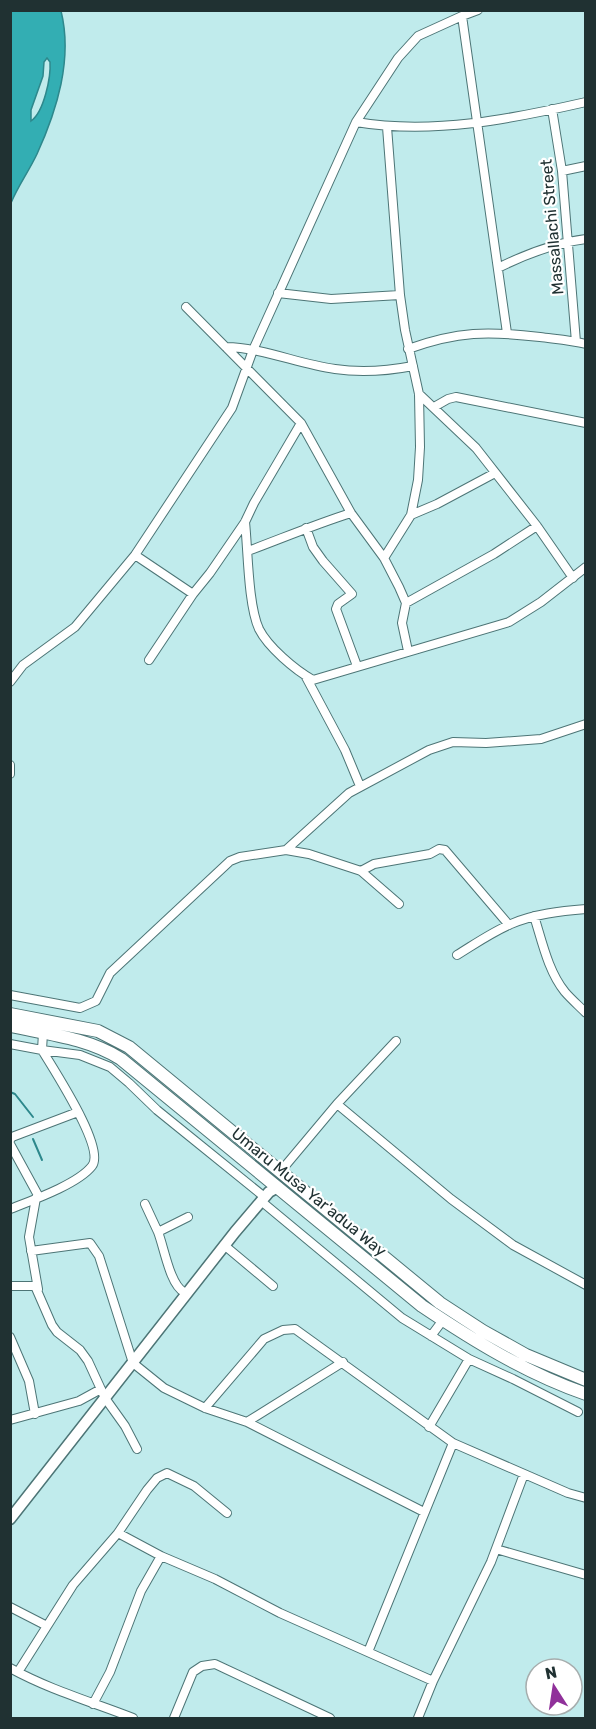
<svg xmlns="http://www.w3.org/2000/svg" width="596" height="1729" font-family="Rubik,sans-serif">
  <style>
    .water { fill: #33aeb3; stroke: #2d888c; stroke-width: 1.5; fill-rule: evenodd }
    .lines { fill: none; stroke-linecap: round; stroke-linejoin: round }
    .stream { stroke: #2d888c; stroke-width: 2 }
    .minor-casing { stroke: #4d7576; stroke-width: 10 }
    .secondary-casing { stroke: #4d7576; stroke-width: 13 }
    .primary-casing { stroke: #4d7576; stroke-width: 14 }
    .minor { stroke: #fff; stroke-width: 8 }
    .secondary { stroke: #fff; stroke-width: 10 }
    .primary { stroke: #fff; stroke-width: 12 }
    .labels { text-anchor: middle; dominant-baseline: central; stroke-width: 4.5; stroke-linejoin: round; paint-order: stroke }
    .street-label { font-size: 16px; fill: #203132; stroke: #fff }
  </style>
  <rect width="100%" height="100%" fill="#c0ebec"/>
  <path class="water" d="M11,10L61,11C73,59 57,110 37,154C29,171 18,186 11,203ZM47,58L50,62C51,77 44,112 31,121V110L43,76L44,62Z"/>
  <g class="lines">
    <path class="stream" d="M10,1092L15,1094L33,1117
      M33,1139L42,1160"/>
    <g class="minor-casing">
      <path id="minor" d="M462,16L507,333
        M552,109L562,171L576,342
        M356,122C432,135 512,119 586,102
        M562,171L586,166
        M498,268C526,254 554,243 586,239
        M278,293L331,299L400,295
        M186,307L301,423L351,513L384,558L399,587L406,603L402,623L408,651
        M226,347C264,348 298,364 335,369C361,373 387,371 413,366
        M408,349C458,331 488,331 540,337C555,339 571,340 586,344
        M419,394L476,448L537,526L573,578
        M434,407L448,399L456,397L586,423
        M411,515L437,504L495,473
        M245,522C248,550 248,605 259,629C268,647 295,670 313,680L509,622L541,602L586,567
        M306,528L313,547L323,561L352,594L338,604L336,609L357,666
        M248,551C283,538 316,524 351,513
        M135,555L193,594
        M384,558L411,515L418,480L420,447L419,394L405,330L400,295L387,127
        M406,603L494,554L537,526
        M149,660L193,594L210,573L245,522L254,503L301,423
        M306,677L345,750L360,786
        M10,682L23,665L75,627L135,555L232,408L253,350L356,122L398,58L418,36L462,16L478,10
        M10,765V774
        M286,850L309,854L361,871L399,904
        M361,871L374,864L430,854L439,849L445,850L509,925
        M534,916C542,941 548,971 565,992C571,999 579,1006 586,1013
        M457,955C475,944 492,932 511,924C534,914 561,911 586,909
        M10,995L80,1008L96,1001L110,973L230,861L240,857L286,850L349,793L429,750L453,742L486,743L541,739L586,724
        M10,1044L42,1050L43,1033
        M337,1104L396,1041
        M10,1140L12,1137L78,1112
        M10,1144L39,1197
        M280,1172L337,1104L451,1199L513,1245L586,1285
        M36,1198L29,1237L38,1289
        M261,1201L402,1318L469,1359L513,1379L578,1412
        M145,1204L158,1232
        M10,1209C33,1200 78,1184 92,1166C106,1148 53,1069 42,1050L80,1055L110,1067L129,1083L157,1110L262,1195
        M224,1245L273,1286
        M31,1251L90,1243L99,1256L133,1363L164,1388L205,1408L247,1422
        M10,1286H35L52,1325L57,1332L80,1350L88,1361L105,1398L125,1426L137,1449
        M184,1292C170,1285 164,1247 158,1232L188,1217
        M431,1336L443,1320
        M10,1337L29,1381L35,1414
        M343,1362L247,1422L424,1512
        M205,1408L264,1339L283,1330L295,1329L453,1443L568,1493L586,1498
        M10,1420L79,1401L101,1389
        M429,1427L469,1359
        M118,1533L161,1556
        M496,1549L586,1575
        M10,1607L47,1626
        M368,1652L453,1443
        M10,1668C50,1690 92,1702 133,1718
        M18,1672L73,1585L118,1533L147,1490L157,1478L167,1473L194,1486L227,1513
        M93,1704L110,1672L141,1591L161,1556L215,1579L280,1613L433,1681
        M174,1718L193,1672L202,1666L215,1664L330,1718
        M418,1718L433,1681L491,1562L524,1474"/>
    </g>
    <g class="secondary-casing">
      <path id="secondary" d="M10,1519L235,1232L269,1192L278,1187"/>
    </g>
    <g class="primary-casing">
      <path id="primary" d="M10,1014L98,1031L129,1047L440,1303L483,1331L526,1355L586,1380
        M10,1026C48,1034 88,1038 121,1059L422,1306C474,1341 526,1373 586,1394"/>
    </g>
    <use href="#minor" class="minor"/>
    <use href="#secondary" class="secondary"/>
    <use href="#primary" class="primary"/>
  </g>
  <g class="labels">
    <g class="street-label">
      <text transform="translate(552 227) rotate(-95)">Massallachi Street</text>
      <text transform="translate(309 1192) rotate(39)">Umaru Musa Yar'adua Way</text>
    </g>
  </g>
  <rect width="596" height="1729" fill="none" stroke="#203132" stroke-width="24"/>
  <g transform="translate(554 1687) rotate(348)"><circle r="28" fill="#ffffff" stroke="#a6adad" stroke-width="1.5"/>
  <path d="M0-4.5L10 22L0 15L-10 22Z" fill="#90319a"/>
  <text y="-9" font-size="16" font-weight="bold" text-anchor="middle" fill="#203132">N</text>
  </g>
</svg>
